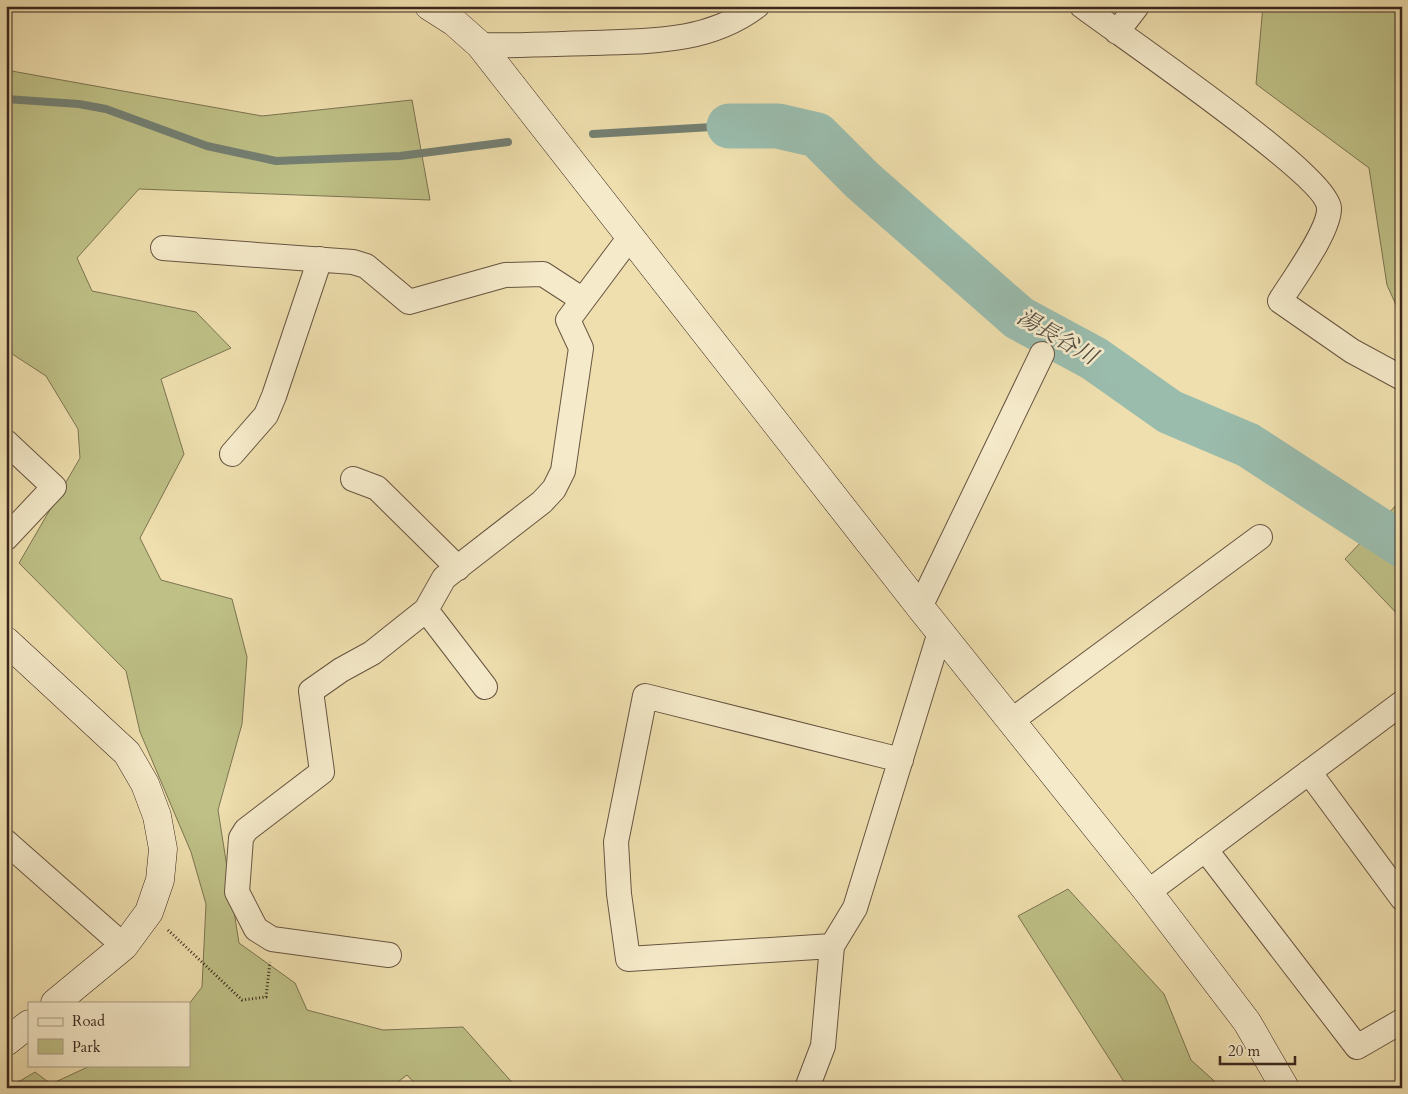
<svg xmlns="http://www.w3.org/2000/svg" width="1408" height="1094" font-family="Cardo,'Noto Serif JP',serif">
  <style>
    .green { fill: #bec086; stroke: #7c7452 }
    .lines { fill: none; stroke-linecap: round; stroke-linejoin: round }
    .stream { stroke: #748073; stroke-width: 8 }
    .river { stroke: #9abcad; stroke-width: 45 }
    .street-casing { stroke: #675541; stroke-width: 26 }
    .secondary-casing { stroke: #3a271d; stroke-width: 29 }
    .path { stroke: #3a271d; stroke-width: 3; stroke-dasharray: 1 2.5; stroke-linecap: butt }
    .street { stroke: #f5eaca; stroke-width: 24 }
    .secondary { stroke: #f5eaca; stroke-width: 28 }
    .labels { text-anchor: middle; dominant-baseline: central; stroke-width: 5; stroke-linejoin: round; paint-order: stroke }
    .water-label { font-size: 22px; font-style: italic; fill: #524c41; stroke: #f5eaca }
  </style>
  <rect width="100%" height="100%" fill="#efdfae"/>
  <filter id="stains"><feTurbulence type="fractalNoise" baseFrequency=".004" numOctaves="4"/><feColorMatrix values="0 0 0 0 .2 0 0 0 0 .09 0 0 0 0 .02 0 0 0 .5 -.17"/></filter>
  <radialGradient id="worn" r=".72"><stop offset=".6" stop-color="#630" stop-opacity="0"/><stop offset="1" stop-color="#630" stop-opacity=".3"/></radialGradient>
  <path class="green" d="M1263,6H1402V318L1387,285L1369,168L1256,84Z
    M6,70L262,116L412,100L430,200L139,189L77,258L92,291L196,312L231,348L161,379L184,454L140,538L161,580L232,599L247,657L242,724L218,810L239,943L295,983L307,1010L383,1030L463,1027L517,1088H419L407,1075L390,1088H8L35,1072L51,1084L92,1065H189V1004L202,987L206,904L191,852L140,732L126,671L19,563L80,458L78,429L46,376L6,350Z
    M1402,499V619L1345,559Z
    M1068,889L1164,994L1191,1060L1222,1088H1128L1018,916Z"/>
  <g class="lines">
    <path class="stream" d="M6,99L79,104L106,109L207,146L276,161L400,156L508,142
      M593,134L729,126"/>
    <path class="river" d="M729,126H778L817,135L862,180L1019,318L1095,359L1170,412L1248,445L1402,545"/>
    <g class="street-casing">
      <path id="street" d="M1082,6C1119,34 1327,175 1329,208C1330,230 1293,280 1280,301L1352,351L1402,378
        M1117,32L1137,6
        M480,45C517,46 554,44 591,43C650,41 708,43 757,6
        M163,248L353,262L366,266L409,302L505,275L543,274L583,300
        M6,442L54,487L6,538
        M232,454L266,415L274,396L320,259
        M353,479L377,488L458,568
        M920,607L1042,354
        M426,610L485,687
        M1011,721L1260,537
        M901,760L645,696L616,842L619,894L628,959L832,946L855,908L940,632
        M1309,772L1402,898
        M6,842L124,946
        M1205,849L1357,1047L1402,1021
        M1148,892L1402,703
        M389,955L272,939L256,929L237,892L241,838L246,830L322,772L311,691L341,670L372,653L426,610L444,578L542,502L554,489L563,471L581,348L568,320L630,237
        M807,1088L823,1046L832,946"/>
    </g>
    <g class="secondary-casing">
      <path id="secondary" d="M429,6L454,22L480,45L920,607L1148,892L1247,1022L1285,1088
        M6,641L127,753L145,784L157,816L163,849L160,880L149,912L124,946L55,1003
        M6,1042L29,1024"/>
    </g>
    <path class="path" d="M168,930L242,1000L266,997L270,962"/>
    <use href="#street" class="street"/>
    <use href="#secondary" class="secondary"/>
  </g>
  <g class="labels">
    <g class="water-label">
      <text transform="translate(1057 337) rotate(30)">湯長谷川</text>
    </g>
  </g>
  <rect width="1408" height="1094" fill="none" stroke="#efdfae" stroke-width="25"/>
  <rect x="8" y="8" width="1393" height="1079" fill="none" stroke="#3a271d" stroke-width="2.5"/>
  <rect x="12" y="12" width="1383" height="1069" fill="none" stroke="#3a271d"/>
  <rect x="28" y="1002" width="162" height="65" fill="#f5eaca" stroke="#aa9c85"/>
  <rect x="38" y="1018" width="25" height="8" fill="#f5eaca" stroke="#aa9c85"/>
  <text x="72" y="1026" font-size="15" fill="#3a271d">Road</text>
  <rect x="38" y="1039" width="25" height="15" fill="#bec086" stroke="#aa9c85"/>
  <text x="72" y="1052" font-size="15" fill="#3a271d">Park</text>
  <path d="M1220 1056v8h75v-8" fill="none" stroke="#3a271d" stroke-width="2.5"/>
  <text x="1228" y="1056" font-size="15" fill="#3a271d" stroke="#f5eaca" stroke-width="4" paint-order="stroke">20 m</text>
  <rect width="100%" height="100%" filter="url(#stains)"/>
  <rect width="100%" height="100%" fill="url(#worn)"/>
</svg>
